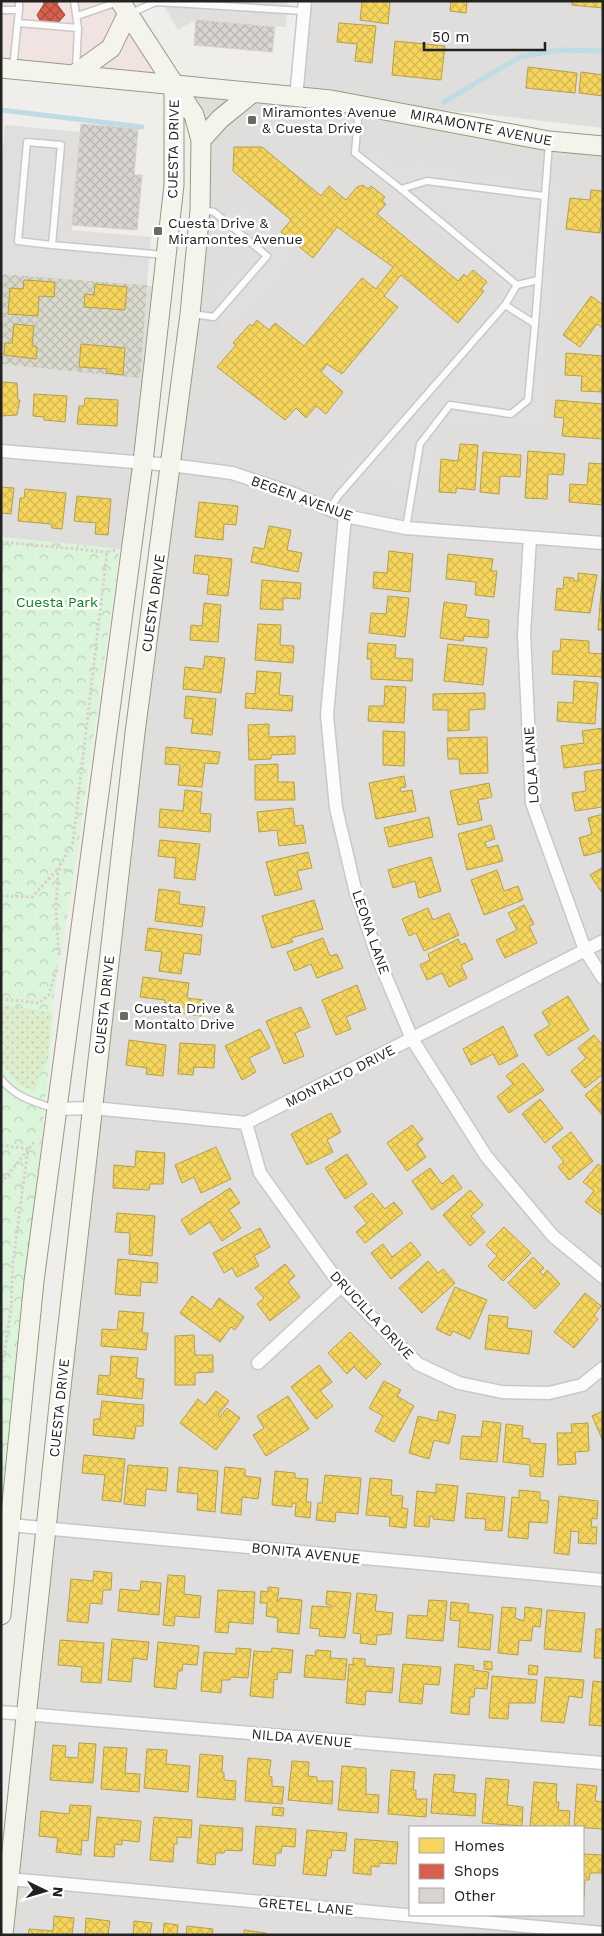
<svg xmlns="http://www.w3.org/2000/svg" width="604" height="1936" font-family="'Work Sans',sans-serif">
  <style>
    .residential { fill: #dfdedc; fill-rule: evenodd }
    .commercial { fill: #f1e3e1 }
    .construction { fill: url(#construction-cross-hatch) }
    .park { fill: url(#park-crowns) }
    .garden { fill: url(#garden-dots) }
    .parking { fill: #e0dfde }
    .homes { fill: url(#homes-cross-hatch); stroke: #b69f4b }
    .shops { fill: url(#shops-cross-hatch); stroke: #a04d40 }
    .lines { fill: none; stroke-linecap: round; stroke-linejoin: round }
    .stream { stroke: #bfdbe3; stroke-width: 5 }
    .building { fill: url(#building-cross-hatch); stroke: #d3d0cc }
    .lane-casing { stroke: #c9c8c7; stroke-width: 9 }
    .street-casing { stroke: #c9c8c7; stroke-width: 15 }
    .secondary-casing { stroke: #999a82; stroke-width: 21 }
    .path { stroke: #dccecd; stroke-width: 3; stroke-dasharray: 2.5 2.5; stroke-linecap: butt }
    .lane { stroke: #fdfcfc; stroke-width: 6 }
    .street { stroke: #fdfcfc; stroke-width: 12 }
    .secondary { stroke: #f4f4ed; stroke-width: 19 }
    .poi-dot { fill: #6a6968; stroke: #fff; stroke-width: 2 }
    .labels { text-anchor: middle; dominant-baseline: central; stroke-width: 5; stroke-linejoin: round; paint-order: stroke }
    .poi-label { font-size: 14px; fill: #222; stroke: #fff; text-anchor: start }
    .street-label { font-size: 14px; fill: #222; stroke: #fff }
    .park-label { font-size: 14px; fill: #0c8416; stroke: #fff }
  </style>
  <defs>
    <pattern id="construction-cross-hatch" width="8" height="8" patternUnits="userSpaceOnUse" patternTransform="scale(1.25)"><rect width="8" height="8" fill="#d9d9cd"/><path d="M0 0l8 8M0 8l8-8" fill="none" stroke="#babab0"/></pattern>
    <pattern id="park-crowns" width="20" height="18" patternUnits="userSpaceOnUse" patternTransform="scale(1.25)"><rect width="20" height="18" fill="#daf5da"/><path d="M2 6a3 3 0 1 1 6 0M12 15a3 3 0 1 1 6 0" fill="none" stroke="#bbd2bb"/></pattern>
    <pattern id="garden-dots" width="8" height="8" patternUnits="userSpaceOnUse" patternTransform="scale(1.25)"><rect width="8" height="8" fill="#ddeccb"/><path d="M2 2h.1M6 6h.1" fill="none" stroke="#bdcaae" stroke-width="1.8" stroke-linecap="round"/></pattern>
    <pattern id="homes-cross-hatch" width="8" height="8" patternUnits="userSpaceOnUse" patternTransform="scale(1.25)"><rect width="8" height="8" fill="#f6d55c"/><path d="M0 0l8 8M0 8l8-8" fill="none" stroke="#d3b750"/></pattern>
    <pattern id="shops-cross-hatch" width="8" height="8" patternUnits="userSpaceOnUse" patternTransform="scale(1.25)"><rect width="8" height="8" fill="#d6604d"/><path d="M0 0l8 8M0 8l8-8" fill="none" stroke="#ad4f40"/></pattern>
    <pattern id="building-cross-hatch" width="8" height="8" patternUnits="userSpaceOnUse" patternTransform="scale(1.25)"><rect width="8" height="8" fill="#d7d4d2"/><path d="M0 0l8 8M0 8l8-8" fill="none" stroke="#b8b6b4"/></pattern>
  </defs>
  <rect width="100%" height="100%" fill="#f0eeeb"/>
  <path class="residential" d="M305,1H603V128L475,113L355,103L603,146V1935H5L143,748L201,140L174,83L296,98ZM410,1827H583V1915H410Z
    M1,274L163,287L132,547L120,549L1,537Z"/>
  <path class="commercial" d="M1,1H120L174,83L1,68Z"/>
  <path class="construction" d="M1,274L147,285L140,378L1,364Z"/>
  <path class="park" d="M1,537L120,549L76,861L52,1010L53,1027L1,1526Z"/>
  <path class="garden" d="M1,1004L52,1013L48,1059L39,1075L35,1091L20,1085L1,1065Z"/>
  <path class="parking" d="M161,1H288L286,27L196,20L178,30Z
    M5,125L80,132L72,230L151,237L147,285L1,274V169Z
    M379,149L402,167L416,159L476,172L563,183L543,432L440,426L428,498L337,473L358,446L382,444L505,287L363,167Z
    M239,200L291,247L292,264L254,311L224,329L207,300L245,256L221,239L218,223Z"/>
  <path class="homes" d="M354,1H390L388,24L360,20L362,2Z
    M444,1H467L466,13L450,11L451,2Z
    M572,1H603V8L572,5Z
    M339,23L376,26L372,63L355,61L357,44L337,42Z
    M395,41L445,46L441,80L392,75Z
    M528,67L577,73L575,93L526,88Z
    M581,72L603,75V96L579,93Z
    M234,147H262L321,196L329,186L346,200L357,187L363,185L368,189L371,186L385,197L382,201L386,204L377,214L458,281L464,274L467,277L473,270L487,282L481,289L484,291L458,323L401,275L384,296L398,307L342,374L327,364L321,372L343,392L326,414L316,406L306,418L296,408L285,420L217,367L236,345L233,343L250,324L252,326L257,320L269,330L275,323L304,346L362,278L376,289L393,267L337,227L313,258L281,232L291,220L233,171Z
    M591,190L603,191L600,233L566,229L570,198L590,200Z
    M24,280L55,282L54,297L39,296L38,316L8,314L10,288L23,289Z
    M95,284L127,287L125,310L84,307L85,294L94,295Z
    M591,296L603,305V328L597,324L580,347L563,335Z
    M14,324L34,326L32,346L37,347L36,359L4,355L5,343H12Z
    M81,344L125,348L123,375L106,373L107,369L79,367Z
    M566,353L603,356V392L581,391L582,376L565,375Z
    M1,382L17,383L18,400H20L17,415L1,416Z
    M34,394L67,396L65,422L44,420V417L33,416Z
    M85,398L118,400L117,426L77,424L79,406H84Z
    M556,400L603,404V439L562,436L564,418L554,417Z
    M460,444L478,445L475,490L456,488V493L439,492L441,459L458,461Z
    M528,451L565,454L563,475L548,474L547,499L525,498Z
    M483,452L521,455L520,477L500,476L499,494L480,492Z
    M589,463L603,464V505L569,502L570,484L587,485Z
    M1,487L14,488L11,514L1,513Z
    M25,489L66,493L62,529L52,528L51,524L18,521L20,498H24Z
    M77,496L111,499L108,535L95,534L96,523L74,521Z
    M199,502L238,506L236,525L224,524L223,540L195,537Z
    M269,526L291,530L287,550L302,553L298,572L251,562L254,547L264,549Z
    M389,551L413,554L410,592L373,588L374,572L387,573Z
    M448,554L493,559L491,571H497L494,597L475,595L476,582L446,579Z
    M195,555L232,559L228,596L207,594L209,575L193,573Z
    M578,573L597,575L590,613L555,610L557,588L563,589L564,577L574,578V581H578Z
    M262,580L301,583L300,599L283,598V610L260,609Z
    M602,580H603V630H598Z
    M388,596L409,598L405,637L369,633L371,613L386,614Z
    M444,602L467,605L465,617L489,620L488,638L464,636L463,641L440,638Z
    M204,603L221,605L218,642L190,640L191,625L202,626Z
    M258,624L281,625L280,645L294,646L293,663L255,660Z
    M561,639L589,641V653L603,654V677L552,674L553,651H560Z
    M368,643L396,645L395,658L413,659L412,681L371,679V659H367Z
    M448,644L487,648L483,685L444,681Z
    M205,656L225,658L221,693L183,689L185,667L203,669Z
    M257,671L281,673L279,695L293,696L292,711L245,708L246,693L255,694Z
    M574,681L598,683L595,724L557,721L558,702L573,703Z
    M385,686L406,687L404,723L368,721L369,706H384Z
    M485,693V709L469,710V730L448,731V710H433V694Z
    M186,696L216,699L212,735L191,733L193,719L184,718Z
    M269,724V737L295,736V754L271,755V759L249,760L248,725Z
    M603,728V763L564,768L561,746L584,743L582,731Z
    M383,731L405,732L404,766L383,765Z
    M487,737L488,773L460,774L459,759H448L447,738Z
    M166,747L220,752L218,764L205,763L202,787L178,785L180,765L165,764Z
    M278,764V782H294L295,800H255V765Z
    M603,769V807L575,811L572,793L586,791L584,772Z
    M404,776L406,787L400,788L401,792L412,790L416,811L376,819L369,783Z
    M489,783L492,797L478,800L482,820L458,825L450,791Z
    M185,790L202,792L200,813L211,814L210,832L159,827L160,809L183,811Z
    M293,808L295,826L303,825L306,843L279,846L277,830L259,832L257,812Z
    M603,814V851L584,856L579,838L592,834L588,818Z
    M429,817L433,837L389,847L384,828Z
    M491,825L495,839L485,842L487,848L498,845L503,861L467,870L458,834Z
    M160,840L200,844L195,880L174,878L176,858L158,856Z
    M308,852L312,868L297,871L302,889L275,896L266,862Z
    M431,857L441,891L419,898L415,881L393,888L388,870Z
    M603,867V894L590,875Z
    M497,870L504,891L518,886L523,900L484,915L471,880Z
    M159,889L180,892L179,904L205,907L202,927L155,921Z
    M314,900L323,929L291,938L293,942L272,948L262,916Z
    M524,905L534,924L529,926L537,943L505,958L496,940L517,930L508,913Z
    M428,908L433,920L449,913L459,935L424,951L416,933L409,936L402,919Z
    M148,928L202,935L200,955L184,953L181,974L159,971L162,952L145,950Z
    M323,938L330,956L337,954L343,968L317,978L311,964L295,971L287,952Z
    M458,939L461,945L465,943L473,959L461,965L467,978L449,987L442,973L427,980L420,965L430,960L428,954Z
    M143,977L189,983L187,998L203,1000L201,1016L164,1011L165,1000L140,997Z
    M357,985L366,1009L346,1017L351,1029L336,1035L322,1000Z
    M568,996L589,1030L548,1056L534,1035L550,1025L542,1012Z
    M301,1007L310,1027L295,1033L304,1056L284,1064L266,1021Z
    M503,1026L518,1056L499,1065L493,1054L471,1065L463,1049Z
    M260,1029L270,1048L249,1058L256,1072L242,1080L225,1046Z
    M594,1035L603,1046V1074L585,1088L571,1071L586,1058L578,1048Z
    M129,1040L166,1045L163,1076L146,1074L147,1068L126,1065Z
    M180,1043L215,1045L214,1068L194,1067L193,1075L178,1074Z
    M523,1063L544,1090L509,1113L497,1097L513,1084L506,1076Z
    M603,1080V1116L585,1095Z
    M540,1099L563,1128L545,1143L522,1114Z
    M331,1113L341,1132L327,1140L333,1152L307,1165L291,1134Z
    M412,1125L423,1139L417,1144L426,1157L407,1171L387,1143Z
    M571,1132L593,1161L569,1180L558,1167L564,1162L552,1147Z
    M216,1147L231,1179L201,1193L194,1177L182,1183L175,1165Z
    M136,1151L165,1153L163,1184H150L149,1190L113,1188L114,1165L135,1167Z
    M347,1154L367,1184L345,1199L325,1168Z
    M598,1164L603,1168L602,1215L585,1202L594,1191L583,1182Z
    M430,1168L442,1184L453,1175L462,1188L432,1210L412,1181Z
    M230,1188L240,1203L229,1210L241,1228L222,1241L210,1222L190,1235L181,1220Z
    M470,1190L483,1205L471,1216L485,1232L470,1246L443,1215Z
    M372,1193L385,1209L394,1202L403,1213L365,1243L356,1232L367,1223L354,1207Z
    M117,1213L155,1216L152,1256L129,1254L130,1233L115,1232Z
    M504,1227L531,1253L503,1281L488,1266L497,1256L486,1245Z
    M260,1228L270,1247L254,1256L259,1266L237,1277L232,1268L224,1273L213,1253Z
    M411,1242L421,1255L391,1279L371,1253L383,1244L392,1257Z
    M533,1257L544,1268L540,1272L543,1275L547,1270L560,1284L535,1309L508,1283Z
    M118,1259L158,1263L157,1283L141,1282L140,1296L115,1294Z
    M428,1261L438,1273L443,1269L455,1283L422,1313L399,1288Z
    M285,1264L295,1276L288,1282L300,1297L270,1321L257,1304L264,1298L255,1288Z
    M455,1287L487,1300L470,1339L453,1331L450,1336L436,1329Z
    M585,1293L601,1306L594,1316L598,1319L574,1348L554,1332Z
    M192,1296L211,1310L219,1298L244,1317L235,1330L231,1327L220,1342L180,1313Z
    M119,1311L144,1313L142,1333H148L146,1350L101,1346L102,1329L117,1330Z
    M489,1315L508,1317L507,1328L532,1331L529,1354L485,1349Z
    M350,1332L381,1364L366,1379L354,1367L347,1374L328,1353Z
    M194,1335L195,1355H213V1372L195,1373V1385H175V1336Z
    M111,1356L138,1358L136,1378L144,1379L142,1399L97,1394L99,1375L110,1376Z
    M319,1365L332,1382L320,1391L333,1406L316,1419L291,1387Z
    M384,1381L401,1390L397,1396L414,1406L394,1442L375,1431L383,1416L369,1408Z
    M216,1391L229,1401L218,1415L220,1417L227,1408L240,1418L216,1450L180,1423L198,1399L205,1405Z
    M288,1396L309,1429L266,1456L253,1435L264,1428L257,1416Z
    M102,1401L144,1405L143,1426H136L134,1439L93,1435L94,1419H100Z
    M439,1411L456,1415L449,1444L434,1440L429,1459L409,1453L418,1416L437,1421Z
    M603,1411V1441L592,1416Z
    M483,1421L501,1423L497,1462L460,1459L462,1436L481,1437Z
    M588,1423L589,1451L575,1452L576,1464L558,1465L557,1433H572L571,1424Z
    M506,1424L523,1426L522,1438L530,1439V1443L546,1444L543,1477L530,1476V1465L503,1462Z
    M84,1455L125,1459L121,1502L102,1500L105,1475L82,1473Z
    M128,1465L168,1468L166,1491L146,1489L145,1506L124,1504Z
    M179,1467L218,1471L215,1512L197,1510L198,1494L177,1492Z
    M225,1467L245,1469V1476L261,1478L258,1499L242,1497L241,1515L221,1513Z
    M275,1471L295,1473V1478L308,1479L306,1502H311L310,1518L295,1516L296,1503H292V1507L272,1505Z
    M325,1475L361,1478L358,1514L336,1512L335,1522L316,1520L318,1503H322Z
    M370,1478L392,1480L391,1495L403,1496L402,1508L408,1509L406,1528L389,1526L390,1517L366,1515Z
    M436,1484L458,1486L454,1521L433,1519V1516H430L429,1527L414,1526L417,1491L436,1493Z
    M519,1490L540,1492V1500L549,1501L547,1523L529,1522L528,1539L508,1537L512,1497L519,1498Z
    M467,1493L505,1497L502,1531L485,1530L486,1519L465,1518Z
    M559,1496L598,1501L597,1519L592,1518L591,1527H597L596,1544L578,1543L579,1532L571,1531L569,1555L554,1553Z
    M94,1571L112,1573L111,1590H103L102,1604L90,1603L88,1623L67,1621L71,1579L93,1581Z
    M168,1575L185,1576L184,1594L201,1596L199,1618L175,1616L174,1626L163,1625Z
    M141,1581L161,1583L159,1615L118,1611L120,1589L140,1591Z
    M268,1587L279,1588L277,1602L280,1598L302,1600L299,1634L277,1632L278,1618L266,1616L267,1603H260L261,1591L268,1592Z
    M218,1590L255,1592L253,1624L229,1622L228,1633L215,1632Z
    M327,1591L351,1593L345,1638L319,1636L320,1629L310,1628L312,1606L331,1607V1605L326,1604Z
    M357,1593L377,1595L375,1611L393,1613L391,1634L377,1635L376,1645L360,1643L361,1634L353,1633Z
    M429,1600L447,1601L443,1641L406,1638L408,1615L427,1616Z
    M451,1602L469,1604L468,1612L493,1615L490,1650L458,1647L460,1621L450,1620Z
    M502,1607L516,1608L515,1618L524,1621L525,1607L542,1609L540,1627L533,1626L531,1641L519,1640L518,1655L498,1653Z
    M547,1610L585,1613L581,1652L544,1649Z
    M596,1629H603V1658H594Z
    M112,1639L149,1642L147,1660L133,1658L131,1682L108,1680Z
    M60,1640L104,1643L101,1683L81,1682L82,1667L58,1665Z
    M158,1642L199,1646L197,1665L183,1664L182,1671H178L176,1689L154,1687Z
    M236,1648L251,1649L248,1678L231,1677L230,1680H222L221,1693L201,1691L204,1652L236,1654Z
    M272,1648L293,1650L291,1673L278,1672L277,1680L274,1679L273,1698L250,1696L254,1651L271,1652Z
    M316,1650L331,1651L330,1658L347,1659L345,1680L304,1677L306,1655L315,1656Z
    M353,1658L365,1659V1666L394,1668L392,1693L366,1691L365,1705L346,1703L349,1664L353,1665Z
    M484,1661L492,1662V1670L484,1669Z
    M403,1664L441,1667L439,1685L424,1684L422,1704L399,1702Z
    M455,1664L474,1666L473,1670L489,1672L487,1689L475,1688L474,1697H470L469,1715L451,1713Z
    M529,1665L538,1666L537,1675L528,1674Z
    M492,1676L537,1680L535,1703H509L508,1719L489,1718Z
    M545,1677L584,1680L582,1698L569,1696L564,1723L541,1721Z
    M593,1681L603,1682V1726L589,1725Z
    M79,1743L96,1744L93,1783L50,1780L53,1745L66,1746L65,1757L78,1758Z
    M104,1747L127,1748L125,1773L140,1774L139,1792L101,1789Z
    M147,1749L167,1750L166,1764L190,1766L188,1792L144,1788Z
    M200,1754L223,1756L222,1772L224,1773V1780L236,1781L235,1800L197,1797Z
    M248,1758L271,1760L269,1776L272,1777V1786L284,1787L282,1804L245,1801Z
    M292,1761L309,1762L308,1776L317,1777V1781H333L332,1804L288,1800Z
    M342,1766L366,1768V1794L379,1795L378,1813L338,1810Z
    M391,1770L415,1772L413,1790H416V1799H427L426,1817L388,1814Z
    M434,1774L455,1775L453,1792L476,1794L475,1816L431,1813Z
    M486,1778L509,1780L507,1805L523,1807L522,1826L482,1823Z
    M534,1782L557,1784L556,1802H559L558,1810L570,1811L569,1827L530,1826Z
    M577,1784L597,1786L595,1801L603,1802V1829L574,1827Z
    M70,1805L91,1806L88,1841L82,1840L81,1855L56,1852L58,1838L39,1836L41,1811L69,1814Z
    M273,1807L284,1808L283,1816L272,1815Z
    M97,1817L141,1821L139,1842L122,1840V1845L115,1844L114,1857L94,1856Z
    M154,1817L192,1820L191,1838L177,1837V1844H174L173,1862L150,1860Z
    M200,1825L243,1828L242,1851L225,1850L224,1853H216L215,1865L197,1863Z
    M256,1826L296,1829L295,1847L282,1846L281,1853H276L275,1866L253,1864Z
    M307,1830L347,1833L345,1851L332,1850L331,1858H328L326,1876L303,1874Z
    M355,1839L398,1842L396,1864L379,1863V1867L371,1866V1875L353,1873Z
    M583,1854L603,1855L602,1873H590L589,1880H585L584,1897Z
    M54,1916L74,1918L72,1935H28L29,1929L53,1931Z
    M86,1918L110,1921L108,1935H85Z
    M134,1921L152,1923L150,1935H133Z
    M164,1923L178,1925L177,1935H163Z
    M187,1926L213,1929L212,1935H186Z
    M244,1930L266,1933V1935H244Z"/>
  <path class="shops" d="M43,1H59L57,4L65,15L55,26H43L37,15L44,4Z"/>
  <g class="lines">
    <path class="stream" d="M444,102L520,57L560,50L603,51
      M1,110L142,127"/>
  </g>
  <path class="building" d="M196,20L275,27L272,52L194,45Z
    M81,124L138,129L134,175H142L137,230L72,225Z"/>
  <g class="lines">
    <g class="lane-casing">
      <path id="lane" d="M74,1L78,28L76,69
        M1,10H19L13,68
        M19,10V1
        M131,13L156,2L304,11
        M77,16L118,2
        M18,23L78,28
        M359,107L355,153L401,189L517,285L505,305
        M401,189L427,181L544,196
        M52,245L18,241L27,142L61,145L52,245L165,255
        M517,285L538,280
        M192,314L214,317L267,256L214,212L203,210
        M535,324L549,143
        M329,510L338,496L505,305L535,324L528,400L511,414L450,405L420,444L406,528
        M1,1079C15,1097 34,1102 56,1109"/>
    </g>
    <g class="street-casing">
      <path id="street" d="M296,98L305,1
        M1,451L171,465L232,473L289,492L345,516L406,528L603,543
        M345,516L327,715L336,808L355,889L378,958L412,1039L486,1156L553,1236L603,1277
        M530,538L524,634L532,803L585,950L603,978
        M56,1109L93,1108L246,1123L603,941
        M246,1123L260,1173L341,1286L418,1364L459,1383L502,1392L549,1393L582,1385L603,1368
        M258,1363L341,1286
        M10,1525L603,1580
        M1,1712L603,1763
        M9,1879L603,1933"/>
    </g>
    <g class="secondary-casing">
      <path id="secondary" d="M1,68L331,100L549,141L603,146
        M75,74L111,48L127,15
        M201,140L220,119L252,93
        M1,1615L34,1281L143,462L174,185V83
        M3,1935L60,1396L135,733L190,314L200,210L201,140L194,115L120,1"/>
    </g>
    <path class="path" d="M1,542L107,552
      M1,896L32,897L58,869L71,871
      M59,955L56,912L58,869L73,842L107,552L115,550
      M1,999L39,1003L49,995L57,966
      M1,1145L28,1149L13,1261L11,1310L1,1375
      M1,1183L35,1141"/>
    <use href="#lane" class="lane"/>
    <use href="#street" class="street"/>
    <use href="#secondary" class="secondary"/>
  </g>
  <g class="poi-dot">
    <rect x="247" y="115" width="10" height="10" rx="2.5"/>
    <rect x="153" y="226" width="10" height="10" rx="2.5"/>
    <rect x="119" y="1011" width="10" height="10" rx="2.5"/>
  </g>
  <g class="labels">
    <g class="poi-label">
      <text x="262" y="112">Miramontes Avenue<tspan x="262" dy="16">&amp; Cuesta Drive</tspan></text>
      <text x="168" y="223">Cuesta Drive &amp;<tspan x="168" dy="16">Miramontes Avenue</tspan></text>
      <text x="134" y="1008">Cuesta Drive &amp;<tspan x="134" dy="16">Montalto Drive</tspan></text>
    </g>
    <g class="street-label">
      <text transform="translate(481 127) rotate(11)">MIRAMONTE AVENUE</text>
      <text transform="translate(173 149) rotate(-89)">CUESTA DRIVE</text>
      <text transform="translate(302 498) rotate(20)">BEGEN AVENUE</text>
      <text transform="translate(153 603) rotate(-82)">CUESTA DRIVE</text>
      <text transform="translate(531 765) rotate(-94)">LOLA LANE</text>
      <text transform="translate(371 932) rotate(71)">LEONA LANE</text>
      <text transform="translate(104 1005) rotate(-84)">CUESTA DRIVE</text>
      <text transform="translate(340 1076) rotate(-27)">MONTALTO DRIVE</text>
      <text transform="translate(372 1315) rotate(47)">DRUCILLA DRIVE</text>
      <text transform="translate(59 1408) rotate(-84)">CUESTA DRIVE</text>
      <text transform="translate(306 1553) rotate(6)">BONITA AVENUE</text>
      <text transform="translate(302 1738) rotate(5)">NILDA AVENUE</text>
      <text transform="translate(306 1906) rotate(5)">GRETEL LANE</text>
    </g>
    <g class="park-label">
      <text x="57" y="602">Cuesta Park</text>
    </g>
  </g>
  <rect width="604" height="1936" fill="none" stroke="#222222" stroke-width="5"/>
  <rect x="409" y="1826" width="175" height="90" fill="#ffffff" stroke="#a7a7a7"/>
  <rect x="419" y="1838" width="25" height="15" fill="#f6d55c" stroke="#a7a7a7"/>
  <text x="454" y="1851" font-size="15" fill="#222222">Homes</text>
  <rect x="419" y="1864" width="25" height="15" fill="#d6604d" stroke="#a7a7a7"/>
  <text x="454" y="1876" font-size="15" fill="#222222">Shops</text>
  <rect x="419" y="1888" width="25" height="15" fill="#d7d4d2" stroke="#a7a7a7"/>
  <text x="454" y="1901" font-size="15" fill="#222222">Other</text>
  <g transform="translate(45 1891) rotate(95)" stroke="#ffffff" stroke-width="4" paint-order="stroke">
  <path d="M0-4L9 19L0 12L-9 19Z" fill="#222222"/>
  <text y="-8" font-size="14" font-weight="bold" text-anchor="middle" fill="#222222">N</text>
  </g>
  <path d="M424 42v8h121v-8" fill="none" stroke="#222222" stroke-width="2.5"/>
  <text x="432" y="42" font-size="15" fill="#222222" stroke="#ffffff" stroke-width="4" paint-order="stroke">50 m</text>
</svg>
